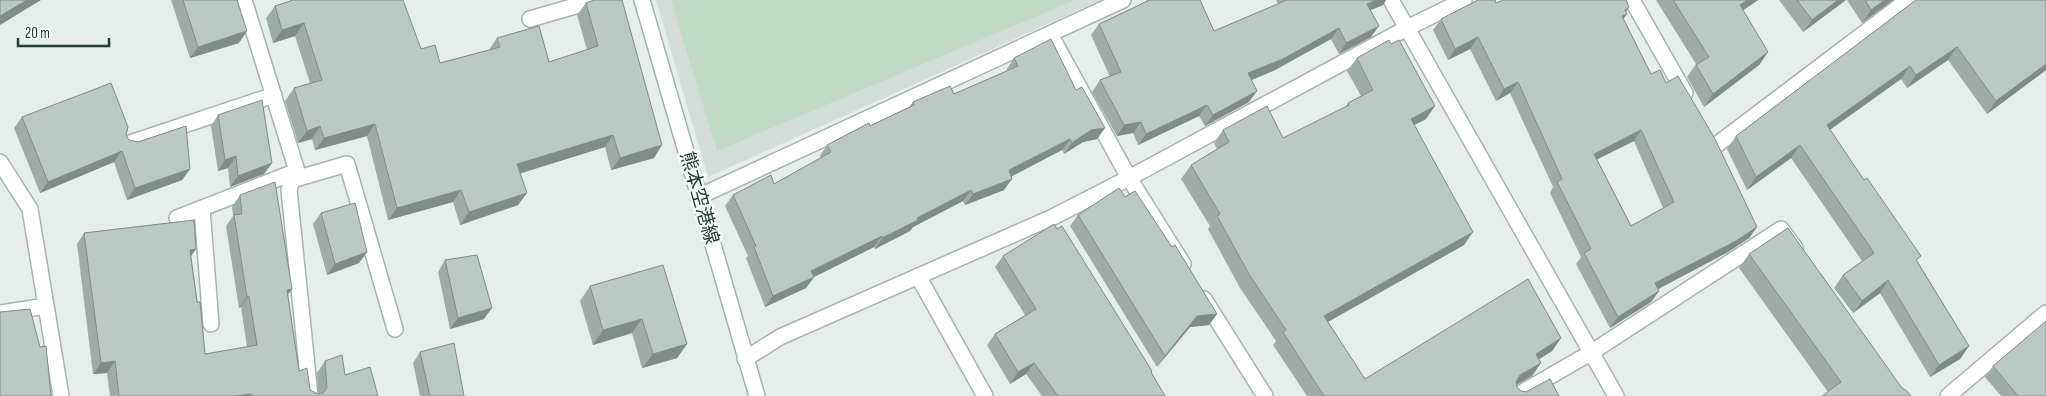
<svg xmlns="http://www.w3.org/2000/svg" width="2046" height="396" font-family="'Sofia Sans Condensed','Noto Sans JP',sans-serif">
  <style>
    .built { fill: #d3dcd8 }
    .green { fill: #c1dac8 }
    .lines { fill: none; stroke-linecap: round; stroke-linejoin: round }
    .street-casing { stroke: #a8b4b0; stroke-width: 18 }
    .secondary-casing { stroke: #a2b4ae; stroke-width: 18 }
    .street { stroke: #fff; stroke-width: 15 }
    .secondary { stroke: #fff; stroke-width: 15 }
    .wall { fill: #a0aba7; fill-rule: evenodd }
    .shaded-wall { fill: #828b88 }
    .building { fill: #bac7c2; stroke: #828b88; fill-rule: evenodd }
    .labels { text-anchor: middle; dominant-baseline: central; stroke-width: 5; stroke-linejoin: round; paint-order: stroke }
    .street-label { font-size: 19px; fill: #263c36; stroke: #f5f9f7 }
  </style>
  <rect width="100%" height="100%" fill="#e5ece9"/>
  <path class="built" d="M656,0H1101L708,177Z"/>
  <path class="green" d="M671,0H1075L717,151Z"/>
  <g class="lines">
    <g class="street-casing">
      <path id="street" d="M244,0L297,171L295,179L292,181L289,190L310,396
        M1391,0L1616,396
        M1632,0L1685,93
        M530,19L596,0
        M1050,34L1129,178L1183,264
        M127,144L274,95
        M1715,146L1908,0
        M0,162L30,209L61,396
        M295,179L347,164L395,329
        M698,197L1123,0
        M202,209L211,324
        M177,218L297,171
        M918,276L985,396
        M1204,299L1265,396
        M0,313L46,306
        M745,359L780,337L1053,217L1129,178L1407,28L1464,0
        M1516,396L1592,352L1781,229L1795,248
        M1948,396L2046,313"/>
    </g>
    <g class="secondary-casing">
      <path id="secondary" d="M642,0L757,396"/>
    </g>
    <use href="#street" class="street"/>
    <use href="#secondary" class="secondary"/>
  </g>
  <path class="wall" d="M171,0H237L239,43L190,58Z
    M1147,0H1200L1214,31L1278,4L1276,0H1386L1383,5L1370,10L1371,37L1339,54L1331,39L1275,70L1252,80L1249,102L1205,126L1199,116L1138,145L1133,133L1117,136L1092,92L1100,80L1110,77L1091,35L1099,24L1145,2Z
    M1656,0H1758L1743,10L1768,52L1759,65L1704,107L1687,77L1696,64Z
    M1779,0H1846L1803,32Z
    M1847,0H1893L1862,23Z
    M1916,0L2046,70L1987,114L1948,60L1907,88L1901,79L1830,130L1918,262L1969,346L1960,359L1930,377L1880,293L1853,313L1834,288L1843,275L1862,261L1791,158L1747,190L1727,149L1736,136Z
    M586,3L654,158L611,170L605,147L520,173L518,205L460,225L453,202L388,220L367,136L315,150L312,139L298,143L285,101L294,88L310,83L295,36L273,43L266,18L275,6L421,49L440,63L489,50L497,38L549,62L587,50L577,15Z
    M1626,12L1627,14L1623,19L1651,74L1666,83L1757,227L1749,238L1728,252L1658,289L1659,291L1651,302L1610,328L1576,264L1581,257L1550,193L1553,187L1510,93L1496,101L1470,49L1448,60L1433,30L1441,19ZM1634,141L1663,208L1631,226L1597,159Z
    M1014,58L1076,90L1105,128L1097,139L1083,142L1064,154L1062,150L1011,176L1004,190L965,205L963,201L913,227L910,231L875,249L874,247L814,277L806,288L765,307L746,258L748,256L725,206L733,195L774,184L821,158L820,156L827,145L870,126L909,107L913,102L954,94L1007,71V69Z
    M1357,58L1426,119L1414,125L1464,245L1328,322L1365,379L1561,338L1552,351L1539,359L1532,376L1516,385L1517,387L1521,391L1559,396H1307L1273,345L1276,341L1240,288L1208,229L1210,226L1181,179L1191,165L1217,149L1214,143L1223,130L1283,138L1345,108L1348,103L1361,96L1347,71Z
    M218,115L272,163L264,174L230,187L228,168L218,171L211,126Z
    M22,117L126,135L129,140L190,169L182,180L127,200L114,162L40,193L14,128Z
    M240,195L288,295L299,371L310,390L318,394L317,373L325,361L378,396H110L107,373L93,374L77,244L84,233L196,249L191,256L205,354L247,347L241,307L239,308L226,226L233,216L232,207Z
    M1125,197L1217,314L1209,325L1190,327L1157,367L1070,226L1078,215Z
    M321,213L367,252L359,263L327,275L313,224Z
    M1749,254L1902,388L1828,392L1739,268Z
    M1003,256L1151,372L1165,396H1042L1026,374L1010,384L987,345L995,334L1025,315L995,267Z
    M445,260L484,319L450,329L438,272Z
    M590,286L687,344L677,358L642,368L632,333L593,345L580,301Z
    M420,352L464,396H420L413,363Z
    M1993,366L2046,396H2001L1985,377Z"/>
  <path class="shaded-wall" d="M27,0H41L0,25V16Z
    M1376,0H1386L1383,5L1359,15L1367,4Z
    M1748,0H1758L1732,18L1740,5Z
    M1838,0H1846L1803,32L1812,20Z
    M1885,0H1893L1862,23L1871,10Z
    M1629,7L1624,15L1627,14L1619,25L1618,21L1625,10Z
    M304,23L295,36L273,43L282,30Z
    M1379,26L1371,37L1339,54L1346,43Z
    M1339,28L1331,39L1275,70L1240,85L1248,73Z
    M247,31L239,43L190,58L198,47Z
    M1478,37L1470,49L1448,60L1455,49Z
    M1957,47L1948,60L1907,88L1916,75Z
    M1768,52L1759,65L1704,107L1713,94Z
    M2046,64V70L1987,114L1996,101Z
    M1910,66L1901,79L1818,138L1827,125Z
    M1518,82L1510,93L1496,101L1504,89Z
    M1257,91L1249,102L1205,126L1213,115Z
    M1207,105L1199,116L1138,145L1146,134Z
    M1435,106L1426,119L1401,132L1411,119Z
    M1141,122L1133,133L1117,136L1124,125Z
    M375,124L367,136L315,150L324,138Z
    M320,126L312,139L298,143L307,131Z
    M1105,128L1097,139L1083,142L1064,154L1072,143L1091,130Z
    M1641,130L1634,141L1586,165L1594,154Z
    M613,135L605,147L509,177L517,164Z
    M1070,139L1062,150L1001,182L1009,170Z
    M662,145L654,158L611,170L620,158Z
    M1800,145L1791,158L1747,190L1756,177Z
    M122,151L114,162L40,193L48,182Z
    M236,156L228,168L218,171L225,160Z
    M272,163L264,174L230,187L238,176Z
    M190,169L182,180L127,200L135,188Z
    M1012,179L1004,190L965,205L973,194Z
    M461,190L453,202L388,220L397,208Z
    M971,190L963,201L913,227L910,231L875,249L882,238L917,218Z
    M527,193L518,205L460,225L469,212Z
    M1757,227L1749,238L1728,252L1647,295L1655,283Z
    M1473,232L1464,245L1315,329L1324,316Z
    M882,236L874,247L814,277L806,288L765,307L773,296L811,271Z
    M196,249L188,260L190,250Z
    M367,252L359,263L327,275L335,264Z
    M1888,280L1880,293L1853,313L1862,301Z
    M292,289L284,300L287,290Z
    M1659,291L1651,302L1610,328L1618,317Z
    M249,296L241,307L239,308L247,297Z
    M492,308L484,319L450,329L458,318Z
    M1217,314L1209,325L1190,327L1157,367L1165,356L1197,316Z
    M642,319L632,333L593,345L603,330Z
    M1561,338L1552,351L1527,367L1536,354Z
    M687,344L677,358L642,368L653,354Z
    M1969,346L1960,359L1930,377L1939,365Z
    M115,361L107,373L93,374L101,363Z
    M1034,363L1026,374L1010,384L1018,372Z
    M1541,363L1532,376L1511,388L1520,375Z
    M252,394L250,396H234Z"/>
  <path class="building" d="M0,0H27L0,16Z
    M183,0H237L247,31L198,47Z
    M293,0H403L421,49L435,45L440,63L500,47L497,38L539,26L549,62L598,46L586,3L594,0H622L662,145L620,158L613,135L517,164L527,193L469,212L461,190L397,208L375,124L324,138L320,126L307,131L294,88L322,80L304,23L282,30L275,6Z
    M1150,0H1200L1214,31L1287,0H1376L1367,4L1379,26L1346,43L1339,28L1283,59L1248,73L1257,91L1213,115L1207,105L1146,134L1141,122L1124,125L1100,80L1121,72L1099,24Z
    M1478,0H1495L1496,3L1503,0H1626L1629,7L1625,10L1627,14L1622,16L1651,74L1660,70L1666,83L1678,76L1715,139L1757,227L1736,241L1655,283L1659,291L1618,317L1584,253L1591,249L1557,182L1562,179L1518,82L1504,89L1478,37L1455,49L1441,19ZM1641,130L1674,202L1631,226L1594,154Z
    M1673,0H1748L1740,5L1768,52L1713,94L1696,65L1709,57Z
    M1797,0H1838L1812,20Z
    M1865,0H1885L1871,10Z
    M1916,0H2046V64L1996,101L1957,47L1916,75L1910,66L1827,125L1864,180L1867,178L1921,256L1916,260L1969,346L1939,365L1888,280L1862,301L1843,275L1874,253L1800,145L1756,177L1736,136Z
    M1051,39L1076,90L1082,87L1105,128L1091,130L1072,143L1070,139L1009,170L1012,179L973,194L971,190L917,218L918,220L882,238V236L811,271L814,277L773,296L754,247L756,246L733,195L771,175L774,184L831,152L827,145L869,123L870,126L914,105L913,102L950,86L954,94L1018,66L1014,58Z
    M1389,40L1391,44L1399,40L1435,106L1411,119L1473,232L1324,316L1365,379L1528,279L1561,338L1536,354L1541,363L1520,375L1516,382L1517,387L1521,391L1526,392L1550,379L1559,396H1324L1283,332L1286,330L1249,274L1217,216L1220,214L1191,165L1229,142L1223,130L1267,106L1283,138L1349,105L1348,103L1373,90L1357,58Z
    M111,83L128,127L126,135L129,140L138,142L186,126L190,169L135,188L122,151L48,182L22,117Z
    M262,100L272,163L238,176L236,156L225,160L218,115Z
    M275,182L292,289L287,290L299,371L307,368L310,390L318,394L323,393L327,388L325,361L342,355L345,375L370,367L378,396H252V394L234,396H119L115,361L101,363L84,233L194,220L196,249L190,250L197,302H200L205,354L257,345L249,296L247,297L234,215L242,214L240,195Z
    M1119,188L1125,197L1135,191L1172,247L1175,245L1217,314L1197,316L1165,356L1078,215Z
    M355,203L367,252L335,264L321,213Z
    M1054,224L1057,229L1062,226L1152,371L1151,372L1165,396H1058L1034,363L1018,372L995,334L1036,309L1003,256Z
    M1788,228L1902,388L1907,391L1911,396H1822L1841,382L1749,254Z
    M477,255L492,308L458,318L445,260Z
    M663,265L687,344L653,354L642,319L603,330L590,286Z
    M30,309L40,347L46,346L51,396H0V312Z
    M2046,321V396H2018L1993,366Z
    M454,343L464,396H430L420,352Z"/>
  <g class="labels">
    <g class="street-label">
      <text transform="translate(699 198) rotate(74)">熊本空港線</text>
    </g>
  </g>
  <path d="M18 38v8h91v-8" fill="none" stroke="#263c36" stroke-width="2.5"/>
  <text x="25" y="38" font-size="15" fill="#263c36" stroke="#f5f9f7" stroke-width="4" paint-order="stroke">20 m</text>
</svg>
